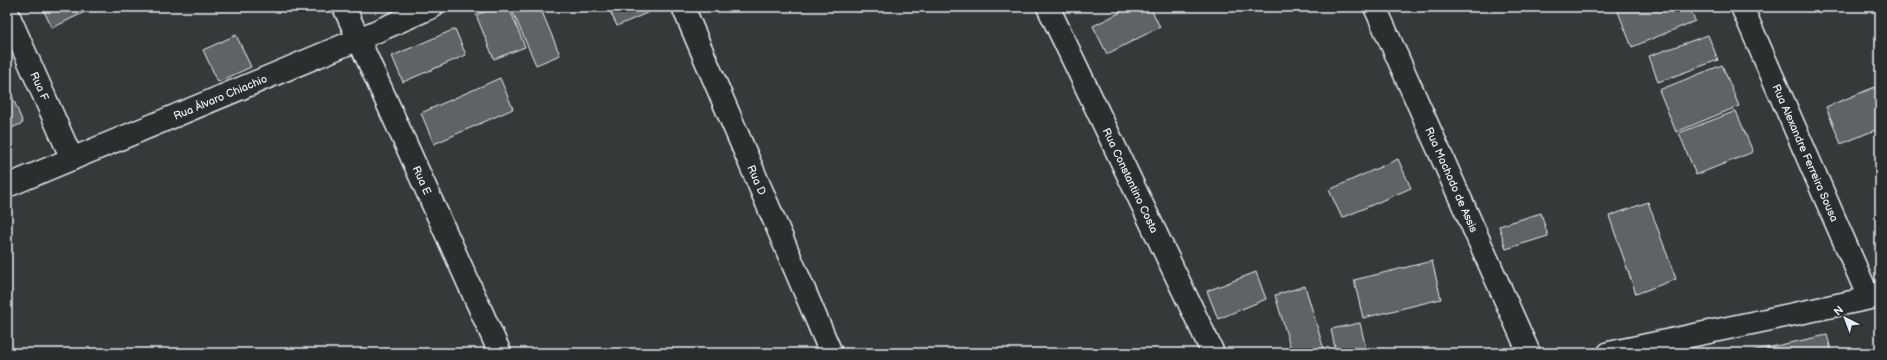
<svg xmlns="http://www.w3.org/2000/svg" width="1887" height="360" font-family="'Balsamiq Sans',sans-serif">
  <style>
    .building { fill: #5f6365; stroke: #e8f1f8 }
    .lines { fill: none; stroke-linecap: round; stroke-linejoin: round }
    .minor-casing { stroke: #e8f1f8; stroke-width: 25 }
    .minor { stroke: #2a2d2e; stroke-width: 22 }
    .labels { text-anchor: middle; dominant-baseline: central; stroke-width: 4; stroke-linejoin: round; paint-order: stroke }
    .street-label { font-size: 11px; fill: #e8f1f8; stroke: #2a2d2e }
  </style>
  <rect width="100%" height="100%" fill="#35393a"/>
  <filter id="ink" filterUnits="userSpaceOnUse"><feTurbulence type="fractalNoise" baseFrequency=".025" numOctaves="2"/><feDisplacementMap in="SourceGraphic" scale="8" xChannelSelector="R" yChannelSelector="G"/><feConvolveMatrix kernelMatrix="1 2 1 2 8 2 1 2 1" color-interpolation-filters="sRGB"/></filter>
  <g filter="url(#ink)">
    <path class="building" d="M42,7H95L52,28Z
      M496,7H509L525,47L494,59L476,15Z
      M520,7H540L560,55L536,65L512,10Z
      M608,7H655L656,9L617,26Z
      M1131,7H1150L1160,27L1107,54L1093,26Z
      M1621,7H1689L1695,21L1632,47L1617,9Z
      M455,29L466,55L403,82L392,56Z
      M236,35L251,67L218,82L203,50Z
      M1708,35L1718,60L1658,82L1649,56Z
      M1722,65L1739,106L1676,132L1659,90Z
      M500,78L513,109L434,144L421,113Z
      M1875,87L1880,99V128L1841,144L1826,107Z
      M10,91L23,123L7,130V93Z
      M1736,111L1753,152L1696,175L1679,133Z
      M1398,159L1411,188L1342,218L1329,190Z
      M1648,202L1676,279L1636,294L1609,216Z
      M1541,213L1548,236L1506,249L1499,226Z
      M1432,261L1441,299L1363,318L1354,280Z
      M1256,272L1266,299L1218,319L1207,291Z
      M1305,286L1325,353H1292L1275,295Z
      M1360,323L1367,353H1336L1331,329Z
      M1827,335L1832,353H1743Z"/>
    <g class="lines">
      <g class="minor-casing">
        <g id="minor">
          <path id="s1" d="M344,7L500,353"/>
          <path id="s2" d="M683,7L831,353"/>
          <path id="s3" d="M1048,7L1213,353"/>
          <path id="s4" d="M1375,7L1529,353"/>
          <path id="s5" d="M1742,7L1869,298"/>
          <path id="s6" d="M7,12L72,159"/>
          <path id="s7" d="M7,186L359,39L432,7"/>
          <path d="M1609,353L1880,296"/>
        </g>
      </g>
      <use href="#minor" class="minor"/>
    </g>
  </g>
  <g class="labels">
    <g class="street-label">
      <text stroke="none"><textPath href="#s6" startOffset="81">Rua F</textPath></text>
      <text stroke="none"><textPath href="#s7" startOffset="231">Rua Álvaro Chiachio</textPath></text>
      <text stroke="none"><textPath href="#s5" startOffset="159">Rua Alexandre Ferreira Sousa</textPath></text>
      <text stroke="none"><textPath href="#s1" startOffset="190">Rua E</textPath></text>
      <text stroke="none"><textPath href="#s2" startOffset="188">Rua D</textPath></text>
      <text stroke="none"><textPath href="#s3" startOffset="192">Rua Constantino Costa</textPath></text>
      <text stroke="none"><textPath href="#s4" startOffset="189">Rua Machado de Assis</textPath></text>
    </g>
  </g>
  <rect width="1887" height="360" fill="none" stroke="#2a2d2e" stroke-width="24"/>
  <rect x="12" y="12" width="1863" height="336" fill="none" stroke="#e8f1f8" stroke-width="1.5" filter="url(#ink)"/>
  <g transform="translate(1845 318) rotate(318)" stroke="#2a2d2e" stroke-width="3" paint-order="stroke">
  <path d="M0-3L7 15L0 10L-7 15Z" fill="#e8f1f8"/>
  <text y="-6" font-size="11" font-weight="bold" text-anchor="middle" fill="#e8f1f8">N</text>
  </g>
</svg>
